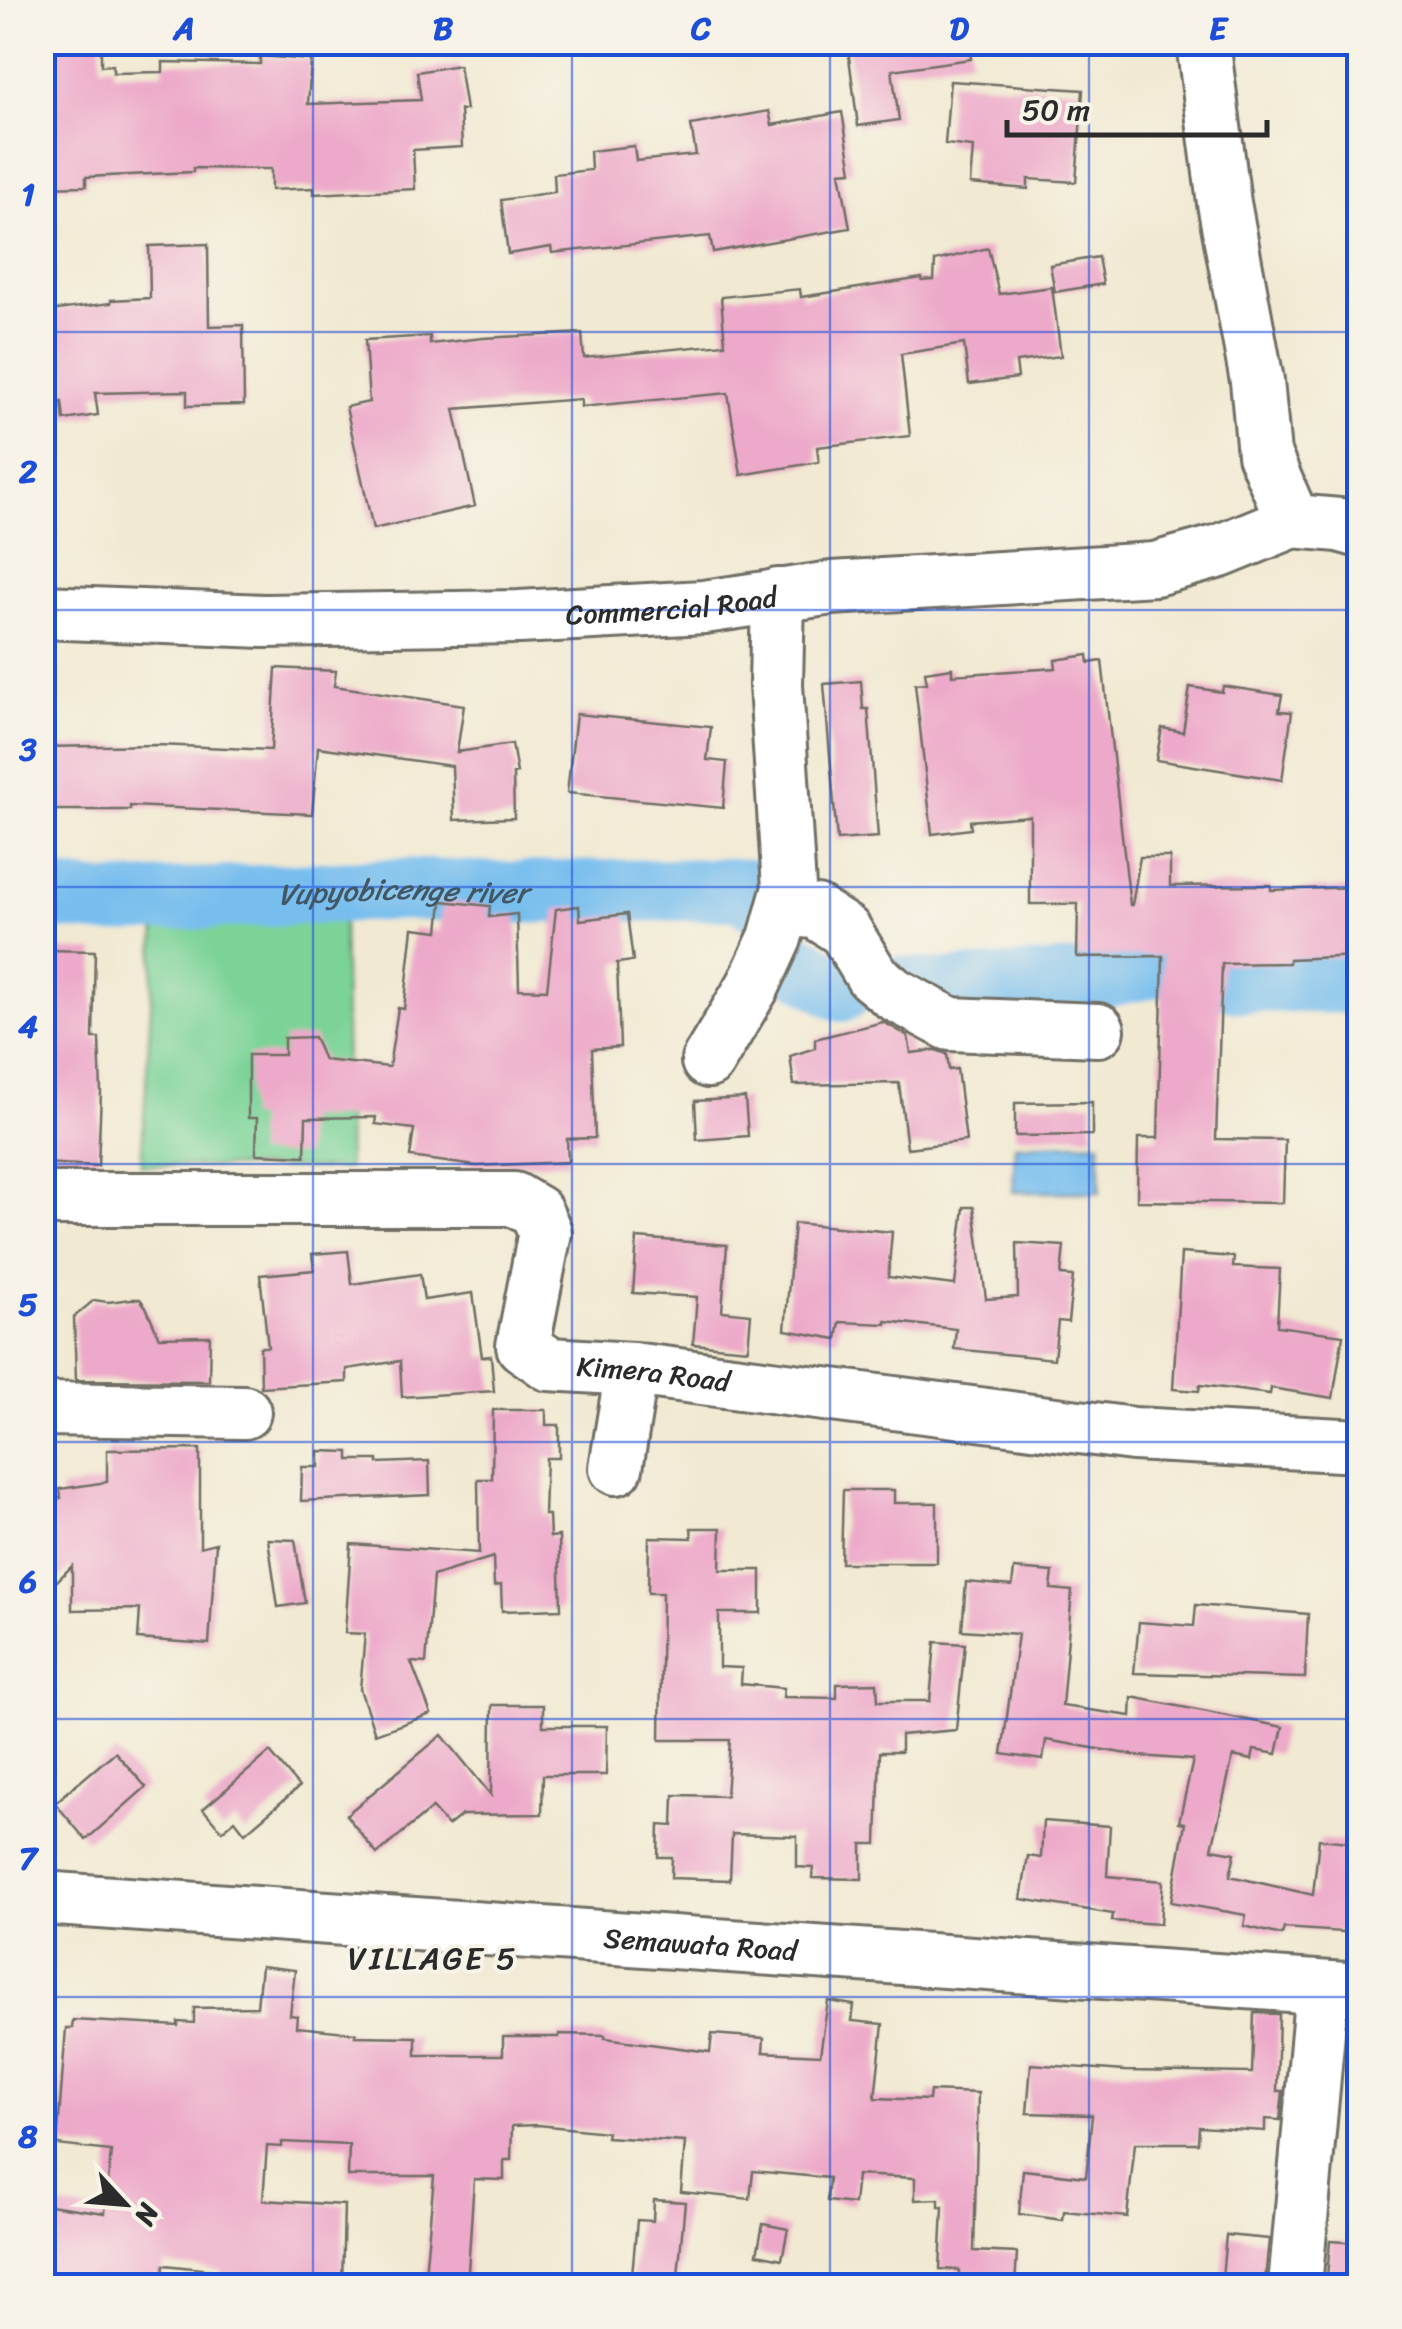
<svg xmlns="http://www.w3.org/2000/svg" width="1402" height="2329" font-family="Sriracha,sans-serif">
  <style>
    .green { fill: #7cd398; stroke: #547f62; stroke-width: 2.5 }
    .water { fill: #77beee; stroke: #51748c; stroke-width: 2.5 }
    .lines { fill: none; stroke-linecap: round; stroke-linejoin: round }
    .river { stroke: #77beee; stroke-width: 62 }
    .building { fill: #eda9c9 }
    .minor-casing { stroke: #706e65; stroke-width: 58 }
    .minor { stroke: #fff; stroke-width: 52 }
    .grid { fill: none; stroke: #1d4ed8; stroke-width: 2.5; stroke-opacity: 0.55 }
    .labels { text-anchor: middle; dominant-baseline: central; stroke-width: 8; stroke-linejoin: round; paint-order: stroke }
    .street-label { font-size: 28px; fill: #2b2b2b; stroke: #f7f3e8 }
    .water-label { font-size: 30px; font-style: italic; fill: #425766; stroke: #f7f3e8 }
    .quarter-label { font-size: 32px; letter-spacing: 2.5px; fill: #2b2b2b; stroke: #f7f3e8 }
    .neatline { fill: none; stroke: #1d4ed8; stroke-width: 4 }
    .grid-label { font-size: 32px; text-anchor: middle; font-weight: bold; fill: #1d4ed8 }
  </style>
  <rect width="100%" height="100%" fill="#f7f3e8"/>
  <filter id="ink" filterUnits="userSpaceOnUse"><feTurbulence type="fractalNoise" baseFrequency=".01" numOctaves="2"/><feDisplacementMap in="SourceGraphic" scale="20" xChannelSelector="R" yChannelSelector="G"/><feConvolveMatrix kernelMatrix="1 2 1 2 8 2 1 2 1" color-interpolation-filters="sRGB"/></filter>
  <filter id="wash" filterUnits="userSpaceOnUse"><feTurbulence type="fractalNoise" baseFrequency=".0048" numOctaves="4" result="noise"/><feDisplacementMap in="SourceGraphic" scale="40" xChannelSelector="R" yChannelSelector="G"/><feGaussianBlur stdDeviation="2.25" result="paint"/><feColorMatrix in="noise" values="0 0 0 0 0 0 0 0 0 0 0 0 0 0 0 0 0 1.4 0 .05"/><feComposite in="paint" operator="in"/></filter>
  <g filter="url(#wash)">
    <rect width="100%" height="100%" fill="#f1e9d2"/>
    <path class="green" d="M343,917L348,1169L141,1165L156,925Z"/>
    <path class="water" d="M1100,1142V1192H1013L1015,1145Z"/>
    <g class="lines">
      <g class="river">
        <path id="s1" d="M42,896L104,903L402,889L498,893L724,889L751,890L759,903"/>
        <path d="M786,957L842,991"/>
        <path d="M892,987L945,990L1079,982L1157,966L1218,973L1237,981L1360,983"/>
      </g>
    </g>
    <g id="blocks">
      <path class="building" d="M53,42H101V66L113,65V73L163,72V62L260,64V56L311,60L308,104L421,100L417,72L459,65L466,110H460L462,147L413,150L415,189L314,194V188L271,190V169L193,168V172L86,177V186L42,187V105L51,104Z
        M847,42H969L971,59L892,70L899,120L858,126Z
        M950,81L1083,90L1076,182L1028,179V189L970,184L973,147L945,144Z
        M769,111L772,125L842,112L852,171L840,172L850,228L713,252L710,236L552,253L551,247L508,254L501,200L555,192L554,174L591,170L590,151L634,146L636,161L696,155L691,125Z
        M208,244L209,326L243,325L244,405L187,406V391L95,393L98,415L64,420L62,402L42,405V312L111,303V300L150,298L149,246Z
        M988,248L999,294L1052,287L1061,356L1016,362L1018,378L969,384L964,344L901,354L910,436L817,447L819,462L741,475L728,393L581,407V399L454,409L475,506L373,529L346,407L369,402L365,340L430,336V344L483,338L582,333L584,358L725,344L721,297L800,289L801,297L922,278V281L934,280L935,261Z
        M1098,257L1103,284L1055,292L1050,265Z
        M1088,655L1089,663L1102,661L1130,905H1132L1140,857H1170V886L1271,885V890L1360,887V956L1289,959V963L1222,964L1216,1139L1285,1140L1283,1203L1137,1201L1138,1138H1158L1163,956L1077,957L1078,904H1030V816L970,821L971,829L932,834L915,684L927,683L925,672L952,668V675L1056,668L1055,660Z
        M276,668L336,671L334,686L464,705L457,752L512,744L517,773L513,774L514,818L454,820L452,766L318,747L312,814L130,806V810H42V747L158,745L271,750Z
        M861,681L863,709H868L878,837L837,840L824,684Z
        M1223,686L1282,695L1279,711L1292,712L1282,780L1156,760L1162,728L1183,732L1190,687L1222,692Z
        M576,714L711,727L707,760L727,762L723,808L567,793Z
        M442,901L490,906L489,917L517,914L519,989L547,990L556,909L579,906L580,920L627,914L633,961L617,963L620,1047L592,1049L595,1138L567,1139L568,1162L476,1166L410,1157L414,1129L375,1124L376,1117L306,1118L305,1156L256,1154L257,1118H248V1055H284V1038L314,1037L324,1060L389,1067L398,1008L404,1009L413,928L439,931Z
        M42,950L95,951L93,1038H99L101,1093L98,1166L42,1163Z
        M883,1022L908,1036L911,1053L936,1050L947,1054L949,1070L957,1069L966,1141L907,1148L899,1083L794,1085L790,1056L815,1048V1039Z
        M745,1098L748,1136L697,1140L695,1101Z
        M1092,1102V1135L1015,1136V1103Z
        M964,1207H974L986,1299L1018,1297L1017,1243L1064,1246L1061,1275L1073,1276L1068,1322L1058,1321L1054,1359L954,1349L956,1329L886,1321V1324L840,1322L837,1339L785,1330L794,1223L892,1232L888,1277L955,1285Z
        M637,1238L727,1245L722,1311L751,1314L748,1349L693,1344L697,1297L633,1293Z
        M348,1251L352,1284L420,1274L424,1300L473,1293L482,1357L491,1356L494,1391L402,1397L400,1361L347,1369V1382L261,1387L260,1347H268L260,1275L314,1270L312,1254Z
        M1181,1253L1234,1257L1233,1267L1280,1269L1277,1326L1343,1335L1333,1398L1271,1388L1270,1394L1200,1385L1199,1391L1173,1389Z
        M132,1299H140L146,1307L159,1337L210,1336L209,1381L76,1380L74,1317L94,1300L108,1302Z
        M493,1410H546V1425H559V1458H546L544,1515H549L550,1537L559,1536L561,1609L502,1611L501,1585L494,1586L493,1557L433,1576L426,1663L411,1662L431,1714L375,1734L360,1689L365,1634L345,1633L351,1544L479,1553L478,1479H492Z
        M200,1449V1547L216,1543L209,1644L138,1639L140,1609L72,1610V1566L42,1596V1501L61,1498L60,1489L107,1482V1450Z
        M319,1451L349,1452V1460H378V1463L429,1461L430,1495L301,1501L302,1467H319Z
        M843,1490H894V1503H937V1563H841Z
        M691,1528H721L720,1570H761V1613H719V1667L742,1668L741,1684L784,1688L783,1697L837,1698V1684L877,1683L878,1701H930L935,1642L965,1644L956,1730L901,1735V1752H880L877,1844H862V1879L812,1878L813,1868L797,1867V1836L732,1834L730,1880L671,1878L672,1857H658L659,1825L673,1826L674,1795L726,1796L730,1740H660L662,1593H648L649,1537L692,1538Z
        M268,1539L295,1540L305,1603L278,1607Z
        M1014,1569L1053,1572L1051,1589L1072,1591L1062,1706L1131,1716L1132,1697L1283,1727L1277,1754L1254,1750L1252,1760L1233,1756L1212,1849L1235,1853L1230,1876L1313,1895L1319,1839L1360,1843L1357,1933L1284,1928L1282,1935L1244,1926L1246,1915L1171,1902L1185,1823L1179,1822L1193,1760L1139,1756L1046,1740L1043,1760L1002,1754L1018,1634L962,1630L966,1582L1012,1586Z
        M1196,1605L1308,1614L1305,1678L1134,1673L1139,1622L1194,1626Z
        M492,1705H543V1726H607L606,1775H543L542,1814L462,1815L448,1826L432,1808L377,1854L346,1815L442,1735L491,1795Z
        M115,1752L146,1787L86,1840L55,1803Z
        M270,1752L299,1787L245,1833L235,1820L222,1831L203,1809Z
        M1043,1821L1110,1826L1107,1876L1163,1881L1160,1924L1112,1921L1113,1914L1021,1899L1028,1856L1041,1858Z
        M261,1966L295,1970L290,2015L297,2016L296,2027L356,2033L355,2036L416,2037V2055H503V2037H559V2034L605,2035V2038L710,2052L712,2034L764,2038L763,2052L820,2055L828,2001L854,2005L852,2021L883,2024L875,2098L929,2100L930,2091L978,2093L974,2251L1017,2253L1015,2286H959V2270L940,2269L943,2207H939V2199L915,2200V2178L857,2175L854,2204L827,2201L829,2178L753,2171L750,2199L681,2192L685,2142L606,2137L607,2132L538,2125L512,2126L511,2160H504V2180L474,2179L467,2286H424L434,2176H348L349,2145L282,2142V2147L267,2146L263,2200L344,2205L342,2286H220L221,2271L164,2265L162,2286H42V2204L105,2213L111,2151L57,2145L66,2028H72L73,2020L178,2026V2022L194,2023V2008L257,2007Z
        M1254,2013L1279,2014L1277,2091H1283L1280,2120L1265,2119V2131L1199,2127L1198,2143H1135L1127,2217L1064,2211L1063,2220L1019,2214L1023,2170L1086,2177L1092,2115L1027,2113L1031,2064L1125,2071L1252,2073Z
        M654,2200L685,2202L677,2286H631L637,2220L653,2221Z
        M763,2224L788,2229L782,2259L757,2254Z
        M1226,2235L1269,2239L1265,2281L1222,2278Z
        M1330,2241L1360,2243V2279L1327,2278Z"/>
    </g>
  </g>
  <g filter="url(#ink)">
    <use href="#blocks" fill-opacity="0" stroke="#706e65" stroke-width="2.5"/>
    <g class="lines">
      <g class="minor-casing">
        <g id="minor">
          <path d="M1203,42L1224,203L1257,381L1264,454L1293,521"/>
          <path id="s2" d="M42,612L264,621L519,617L704,607L832,588L1155,569L1220,551L1293,521L1339,525L1360,531"/>
          <path d="M783,910L816,912L845,931L872,976L894,994L950,1024L1098,1030"/>
          <path d="M708,1061L753,986L775,938L789,888L776,685L778,595"/>
          <path id="s3" d="M42,1199H514L536,1212L545,1232L523,1346L549,1364L632,1369L1133,1434L1360,1446"/>
          <path d="M42,1409L244,1412"/>
          <path d="M616,1468L632,1369"/>
          <path id="s4" d="M42,1898L1360,1990"/>
          <path d="M1295,2286L1322,1988"/>
        </g>
      </g>
      <use href="#minor" class="minor"/>
    </g>
  </g>
  <path class="grid" d="M313,42V2286M572,42V2286M830,42V2286M1089,42V2286M42,332H1360M42,610H1360M42,887H1360M42,1164H1360M42,1442H1360M42,1719H1360M42,1997H1360"/>
  <g class="labels">
    <g class="street-label">
      <text stroke="none"><textPath href="#s2" startOffset="630">Commercial Road</textPath></text>
      <text stroke="none"><textPath href="#s3" startOffset="772">Kimera Road</textPath></text>
      <text stroke="none"><textPath href="#s4" startOffset="660">Semawata Road</textPath></text>
    </g>
    <g class="water-label">
      <text stroke="none"><textPath href="#s1" startOffset="362">Vupyobicenge river</textPath></text>
    </g>
    <g class="quarter-label">
      <text x="433" y="1958">VILLAGE 5</text>
    </g>
  </g>
  <rect width="1402" height="2329" fill="none" stroke="#f7f3e8" stroke-width="110"/>
  <g transform="translate(125 2204) rotate(116)" stroke="#f7f3e8" stroke-width="8" paint-order="stroke">
  <path d="M0-8L18 38L0 25L-18 38Z" fill="#2b2b2b"/>
  <text y="-15" font-size="28" font-weight="bold" text-anchor="middle" fill="#2b2b2b">N</text>
  </g>
  <path d="M1007 120v15h260v-15" fill="none" stroke="#2b2b2b" stroke-width="5"/>
  <text x="1022" y="120" font-size="30" fill="#2b2b2b" stroke="#f7f3e8" stroke-width="8" paint-order="stroke">50 m</text>
  <rect x="55" y="55" width="1292" height="2219" class="neatline"/>
  <g class="grid-label">
    <text x="184" y="39">A</text>
    <text x="443" y="39">B</text>
    <text x="701" y="39">C</text>
    <text x="959" y="39">D</text>
    <text x="1218" y="39">E</text>
    <text x="28" y="205">1</text>
    <text x="28" y="482">2</text>
    <text x="28" y="760">3</text>
    <text x="28" y="1037">4</text>
    <text x="28" y="1315">5</text>
    <text x="28" y="1592">6</text>
    <text x="28" y="1869">7</text>
    <text x="28" y="2147">8</text>
  </g>
</svg>
